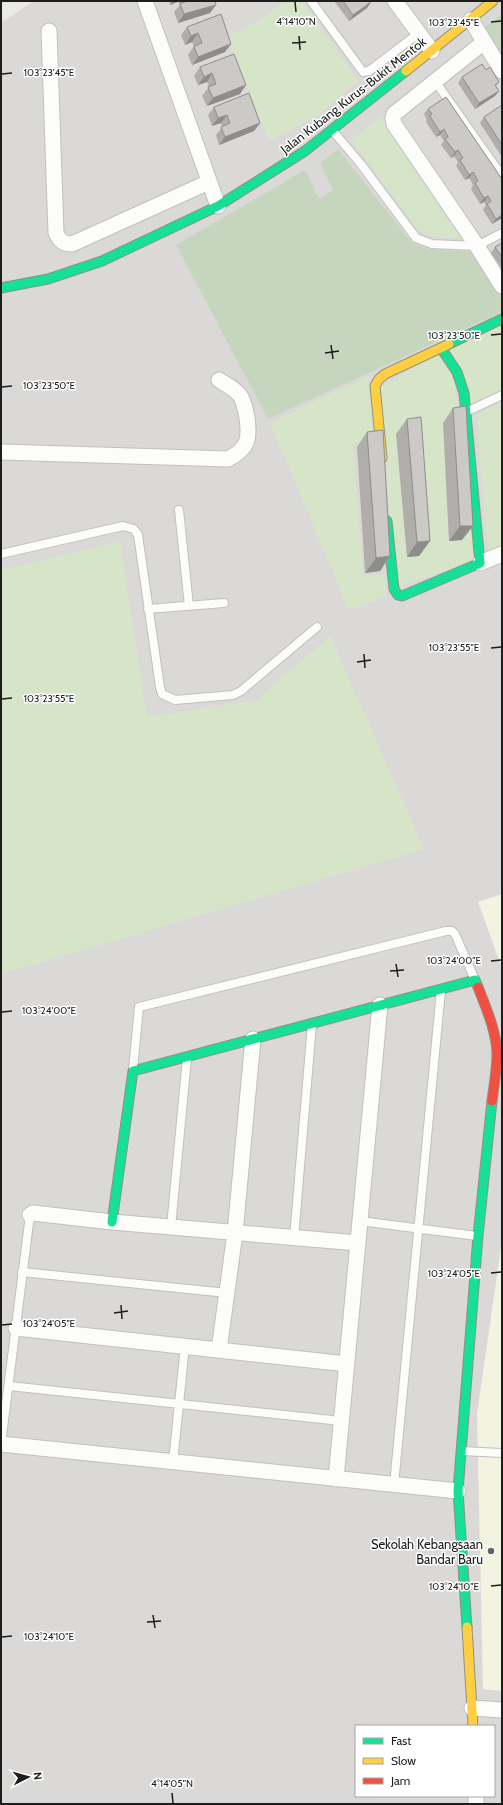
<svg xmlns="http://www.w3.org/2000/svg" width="503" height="1805" font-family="Cabin,sans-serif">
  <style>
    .residential { fill: #dad9d7; fill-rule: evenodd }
    .education { fill: #f3f3e2 }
    .grass { fill: #d6e5c8 }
    .forest { fill: #c6d6be }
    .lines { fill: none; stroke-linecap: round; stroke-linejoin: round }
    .lane-casing { stroke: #c1c0be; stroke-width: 10 }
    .street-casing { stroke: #c1c0be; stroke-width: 17 }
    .fast-casing { stroke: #909280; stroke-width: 11 }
    .slow-casing { stroke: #909280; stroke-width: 11 }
    .jam-casing { stroke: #909280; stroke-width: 11 }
    .lane { stroke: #fcfcfb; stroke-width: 8 }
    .street { stroke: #fcfcfb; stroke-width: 15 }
    .fast { stroke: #16e098; stroke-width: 9 }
    .slow { stroke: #ffcf43; stroke-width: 9 }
    .jam { stroke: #f24e42; stroke-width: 9 }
    .wall { fill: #afaeab }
    .shaded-wall { fill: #8f8d8b }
    .building { fill: #cccac7; stroke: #8f8d8b }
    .ticks { fill: none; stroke: #1d1d1d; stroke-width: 1.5 }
    .poi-dot { fill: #656463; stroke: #fff; stroke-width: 1.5 }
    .labels { text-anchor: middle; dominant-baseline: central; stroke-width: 3; stroke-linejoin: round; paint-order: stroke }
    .street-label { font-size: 13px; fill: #1d1d1d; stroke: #fff }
    .poi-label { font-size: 13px; fill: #1d1d1d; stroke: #fff; text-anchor: end }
    .ticks-label { font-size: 10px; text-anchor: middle; fill: #1d1d1d; stroke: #fff; stroke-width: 3; stroke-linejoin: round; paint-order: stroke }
  </style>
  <rect width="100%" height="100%" fill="#ebe9e6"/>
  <path class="residential" d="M34,1H502V1804H1V23ZM356,1726H494V1796H356Z"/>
  <path class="education" d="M502,894V968L478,902Z
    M502,1241V1691L483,1689L477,1414Z"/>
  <path class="grass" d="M285,1H302L358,81L320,114L269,141L227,37L257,22Z
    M381,117L464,239L435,237L419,231L351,140Z
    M502,323V391L469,407L446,349Z
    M440,353L454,374L475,561L396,587L379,387Z
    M368,376L374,442L353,443L363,576L384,574L387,596L349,610L270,423Z
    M502,402V545L488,552L476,415Z
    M120,542L147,717L257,700L330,636L424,849L1,974V570Z"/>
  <path class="forest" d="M502,14V54L485,27Z
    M338,149L412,243L428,249L474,252L502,299V312L268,419L176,245L305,170L319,199L333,190L320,163Z"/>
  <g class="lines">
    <g class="lane-casing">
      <path id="lane" d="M311,1L363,72L369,71L419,33
        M435,81L502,176
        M332,130L360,163L416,238L432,244L477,246L502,233
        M466,412L502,395
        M179,510L189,606
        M1,554L123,526L134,529L138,535L160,687L162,694L175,700L233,695L241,691L317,627
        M148,609L224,603
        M133,1069L139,1007L446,931H452L455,934L475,980
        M360,1221L477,1236
        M171,1227L187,1058
        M294,1238L312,1024
        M22,1272L227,1293
        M9,1386L341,1421
        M1,1444L30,1215
        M461,1451L502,1453
        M173,1462L185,1346
        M394,1485L441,990"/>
    </g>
    <g class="street-casing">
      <path id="street" d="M145,1L218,206
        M395,1L432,51
        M471,20L502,71
        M49,31L56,233C60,241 63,244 72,244L209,182
        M484,42L394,114L393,118L394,124L477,246L502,286
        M1,452L228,459C248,449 250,439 247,418C246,412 244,403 241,397C236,389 227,385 219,380
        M480,563L502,554
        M30,1215L33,1213L112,1222L358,1243
        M16,1328L347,1364
        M219,1350L235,1233L253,1039
        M1,1444L458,1491
        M336,1479L380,1005
        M472,1708L502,1710
        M476,1796V1804"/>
    </g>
    <g class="fast-casing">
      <path id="fast" d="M1,288L48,279L102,261L218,206L305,151L406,71
        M449,344L502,319
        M387,521L394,589L398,595L402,596L480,563L464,393L457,372L441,348
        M112,1222L133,1071L475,980L478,987
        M467,1627L458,1491L478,1236L492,1101"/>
    </g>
    <g class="slow-casing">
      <path id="slow" d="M406,71L493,1
        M382,458L375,386L379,379L385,374L449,344
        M467,1627L473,1726"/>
    </g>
    <g class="jam-casing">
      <path id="jam" d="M478,987C486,1008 496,1030 497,1053C497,1069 494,1085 492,1101"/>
    </g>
    <use href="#lane" class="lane"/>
    <use href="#street" class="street"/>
    <use href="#fast" class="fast"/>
    <use href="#slow" class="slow"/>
    <use href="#jam" class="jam"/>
  </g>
  <path class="wall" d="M169,1H215L210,13L178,23L174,12L180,5L178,2L170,5Z
    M334,1H370L371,2L367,8L349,21Z
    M187,27L231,44L225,52L192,65L188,55L194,46L192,42L185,45L181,35Z
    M234,54L240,94L207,106L202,96L209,87L207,82L198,85L194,76L200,67Z
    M486,70L499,82L496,86L495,96L475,109L458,83L462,77Z
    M446,97L502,218L492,224L483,210L486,205L484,202L480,204L471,189L473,185L469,178L465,180L456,166L458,162L454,156L451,158L441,145L444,141L440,135L436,137L426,122L427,120L424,114L428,109Z
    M502,105V157L480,123L484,117Z
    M214,107L260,123L254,131L219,145L216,135L222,127L221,123L212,126L208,115Z
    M502,243V269L491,253L495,247Z
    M453,408L462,540L449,541L443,423Z
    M407,419L430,541L419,556L407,557L396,434Z
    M367,432L390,556L380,571L365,573L357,447Z"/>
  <path class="shaded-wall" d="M173,1H179L170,5Z
    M371,2L367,8L349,21L353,15Z
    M216,5L210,13L178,23L184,14Z
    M198,33L192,42L185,45L191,36Z
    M231,44L225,52L192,65L198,57Z
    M212,73L207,82L198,85L204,77Z
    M246,85L240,94L207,106L213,98Z
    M499,91L495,96L475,109L479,103Z
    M227,115L221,123L212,126L218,118Z
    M260,123L254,131L219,145L225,137Z
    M444,129L440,135L436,137L440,132Z
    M458,150L454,156L451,158L455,152Z
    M473,172L469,178L465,180L469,175Z
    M488,196L484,202L480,204L484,198Z
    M502,215V218L492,224L496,219Z
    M460,526H473L462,540L449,541Z
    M430,541L419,556L407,557L417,542Z
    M390,556L380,571L365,573L376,558Z"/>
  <path class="building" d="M187,1H215L216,5L184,14L180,4Z
    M343,1H370L371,2L353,15Z
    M221,14L231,44L198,57L194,46L202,43L198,33L191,36L187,27Z
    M234,54L246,85L213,98L208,87L216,84L212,73L204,77L200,67Z
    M482,64L486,70L490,67L499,82L495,85L499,91L479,103L462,77Z
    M249,93L260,123L225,137L221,127L230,123L227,115L218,118L214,107Z
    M446,97L502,179V215L496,219L487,204L491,201L488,196L484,198L475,183L478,181L473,172L469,175L460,160L463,158L458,150L455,152L445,139L448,137L444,129L440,132L430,116L432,114L428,109Z
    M502,105V145L484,117Z
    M502,243V257L495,247Z
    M466,406L473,526H460L453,408Z
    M421,417L430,541L417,542L407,419Z
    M383,430L390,556L376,558L367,432Z"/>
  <path class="ticks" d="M295,2L296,12M491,22L501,21M299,36L300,50M292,43L306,42M2,74L12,73M491,335L501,334M331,345L333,359M325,353L339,351M2,387L12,386M491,648L501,647M364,654L365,668M357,662L371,660M2,699L12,698M491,961L501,960M396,964L398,977M390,971L404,970M2,1012L12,1011M491,1273L501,1272M121,1305L122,1319M114,1313L128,1311M2,1325L12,1324M491,1586L501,1585M153,1615L155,1628M147,1622L161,1621M2,1637L12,1636M172,1793L173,1803"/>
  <circle class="poi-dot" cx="491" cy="1551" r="4"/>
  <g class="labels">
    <g class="street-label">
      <text transform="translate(353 95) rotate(-38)">Jalan Kubang Kurus-Bukit Mentok</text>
    </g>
    <g class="poi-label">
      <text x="483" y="1544">Sekolah Kebangsaan<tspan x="483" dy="15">Bandar Baru</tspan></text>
    </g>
  </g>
  <g class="ticks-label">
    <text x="296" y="25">4°14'10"N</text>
    <text x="454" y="26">103°23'45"E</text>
    <text x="49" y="76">103°23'45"E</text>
    <text x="454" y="339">103°23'50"E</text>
    <text x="49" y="389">103°23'50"E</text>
    <text x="454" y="651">103°23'55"E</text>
    <text x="49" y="702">103°23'55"E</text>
    <text x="454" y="964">103°24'00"E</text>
    <text x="49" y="1014">103°24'00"E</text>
    <text x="454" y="1277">103°24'05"E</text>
    <text x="49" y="1327">103°24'05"E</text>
    <text x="454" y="1590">103°24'10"E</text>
    <text x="49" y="1640">103°24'10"E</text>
    <text x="172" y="1787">4°14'05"N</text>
  </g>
  <rect width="503" height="1805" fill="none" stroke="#1d1d1d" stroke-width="4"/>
  <rect x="355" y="1725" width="140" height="72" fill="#ffffff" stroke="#a5a5a5"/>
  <rect x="363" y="1738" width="20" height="6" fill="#16e098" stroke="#a5a5a5"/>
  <text x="391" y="1745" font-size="12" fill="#1d1d1d">Fast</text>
  <rect x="363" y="1758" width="20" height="6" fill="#ffcf43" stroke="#a5a5a5"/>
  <text x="391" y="1765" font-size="12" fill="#1d1d1d">Slow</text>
  <rect x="363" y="1778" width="20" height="6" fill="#f24e42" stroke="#a5a5a5"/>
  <text x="391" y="1785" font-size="12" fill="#1d1d1d">Jam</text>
  <g transform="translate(28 1777) rotate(84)" stroke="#ffffff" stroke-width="3" paint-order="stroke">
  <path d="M0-3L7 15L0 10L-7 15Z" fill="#1d1d1d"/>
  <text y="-6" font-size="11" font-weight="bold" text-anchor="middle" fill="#1d1d1d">N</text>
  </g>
</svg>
